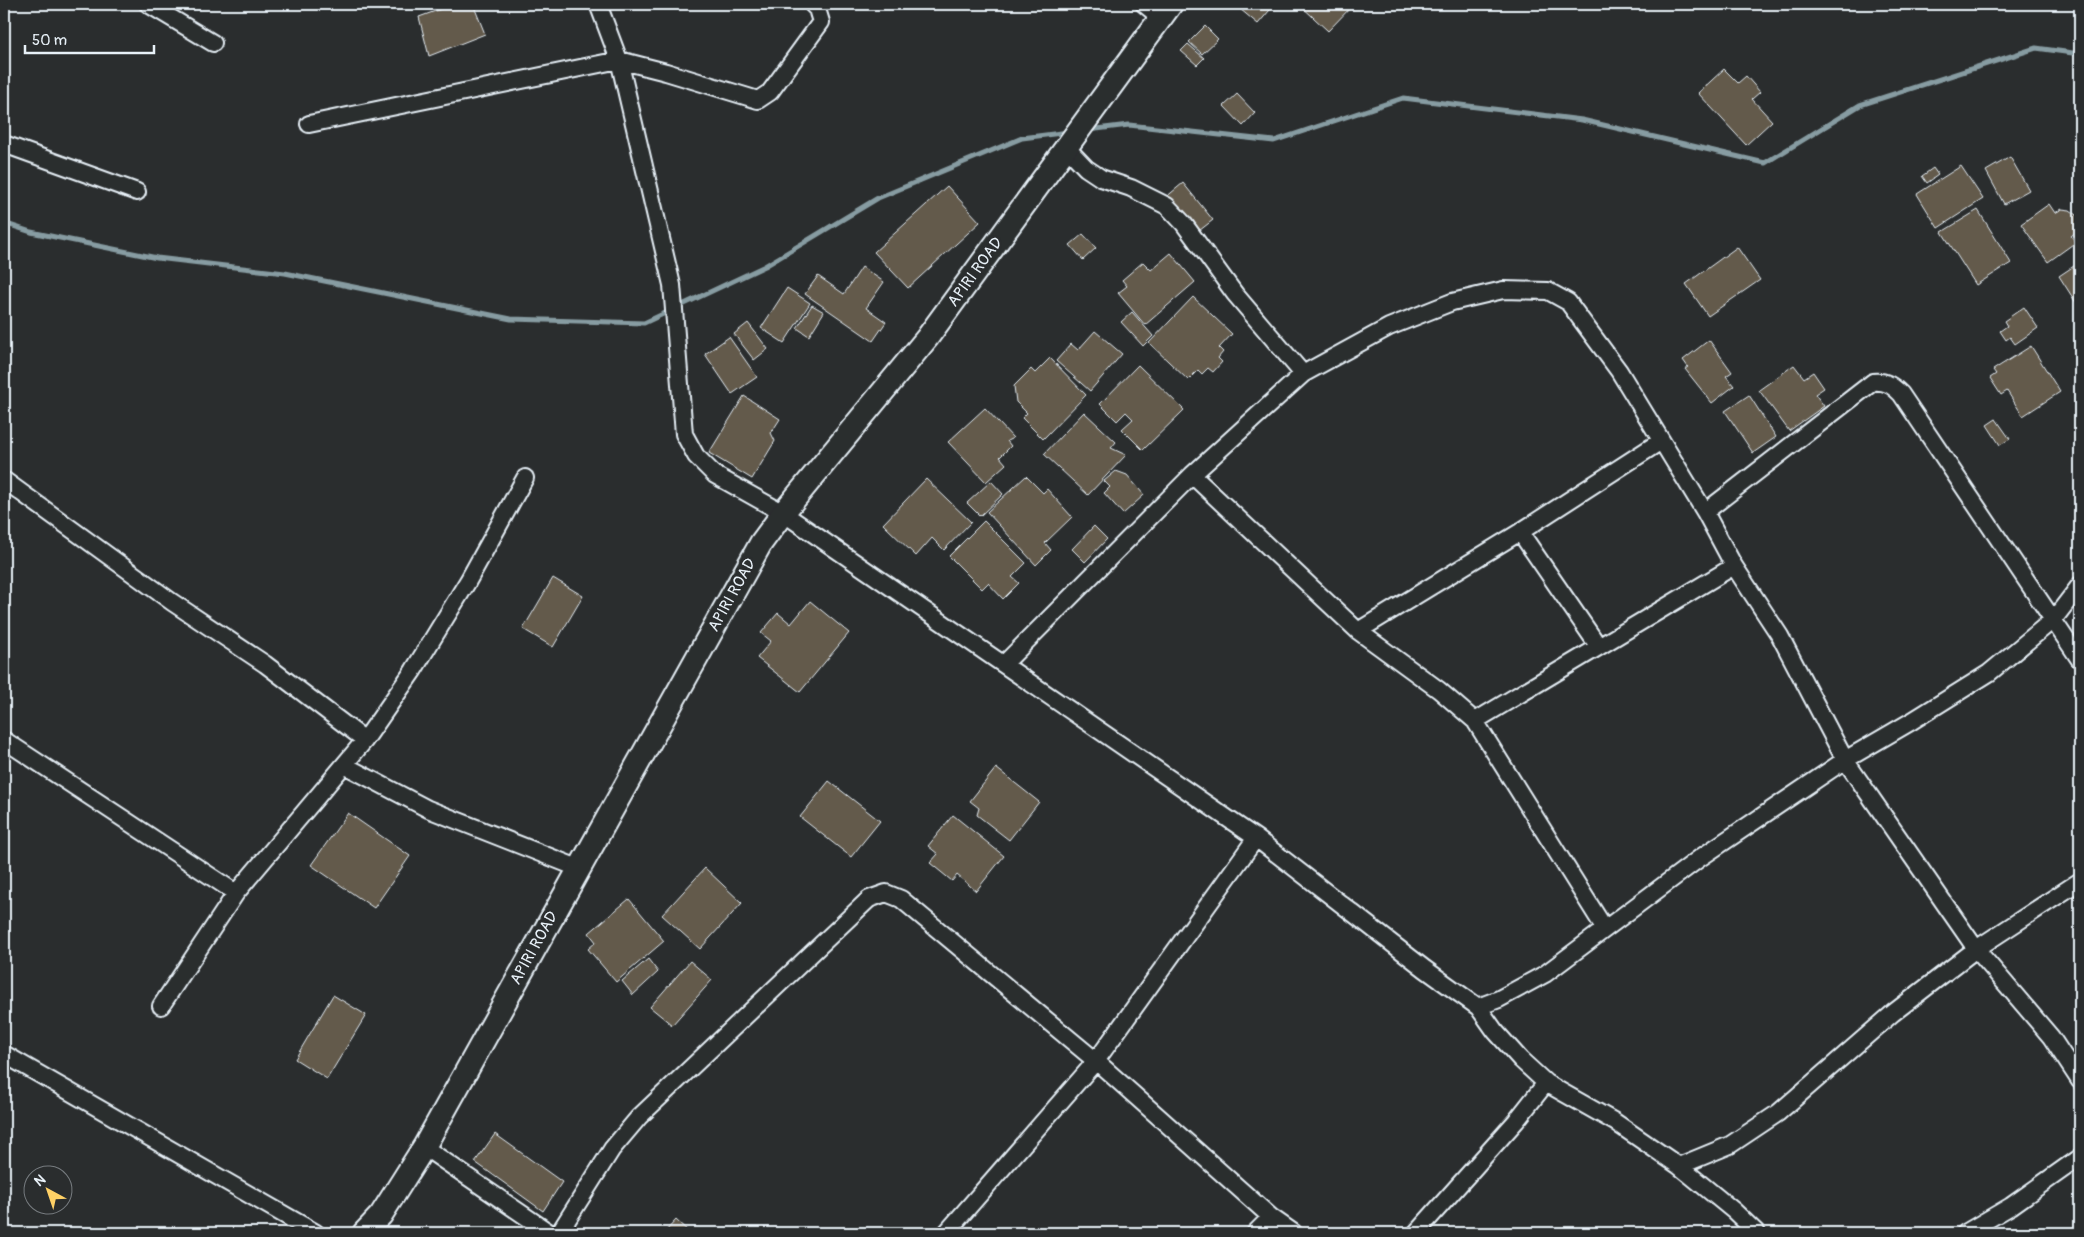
<svg xmlns="http://www.w3.org/2000/svg" width="2084" height="1237" font-family="Pangolin,sans-serif">
  <style>
    .lines { fill: none; stroke-linecap: round; stroke-linejoin: round }
    .stream { stroke: #879ca2; stroke-width: 5 }
    .building { fill: #645a4b; stroke: #e8f1f8 }
    .street-casing { stroke: #e8f1f8; stroke-width: 20 }
    .secondary-casing { stroke: #e8f1f8; stroke-width: 26 }
    .street { stroke: #2a2d2e; stroke-width: 16 }
    .secondary { stroke: #2a2d2e; stroke-width: 22 }
    .labels { text-anchor: middle; dominant-baseline: central; stroke-width: 5; stroke-linejoin: round; paint-order: stroke }
    .street-label { font-size: 16px; fill: #e8f1f8; stroke: #2a2d2e }
  </style>
  <rect width="100%" height="100%" fill="#2a2d2e"/>
  <filter id="ink" filterUnits="userSpaceOnUse"><feTurbulence type="fractalNoise" baseFrequency=".02" numOctaves="2"/><feDisplacementMap in="SourceGraphic" scale="10" xChannelSelector="R" yChannelSelector="G"/><feConvolveMatrix kernelMatrix="1 2 1 2 8 2 1 2 1" color-interpolation-filters="sRGB"/></filter>
  <g filter="url(#ink)">
    <g class="lines">
      <path class="stream" d="M1088,130L1129,125L1274,141L1403,98L1582,120L1765,163L1860,105L2036,48L2080,54
        M4,223L31,232L157,258L285,273L511,319L644,323L765,266L878,198L1022,138L1069,132"/>
    </g>
    <path class="building" d="M455,4H473L485,34L429,56L419,17Z
      M1234,4H1275L1258,24Z
      M1299,4H1354L1328,31Z
      M1205,26L1218,39L1202,54L1189,42Z
      M1188,44L1204,58L1197,65L1181,51Z
      M1724,69L1738,83L1746,76L1760,92L1752,99L1772,121L1746,145L1698,93Z
      M1237,94L1255,113L1243,126L1224,106Z
      M2010,157L2029,190L2004,204L1986,171Z
      M1961,166L1983,199L1938,228L1917,194Z
      M1933,168L1938,175L1927,183L1922,176Z
      M1183,183L1213,220L1195,234L1165,198Z
      M947,186L980,222L908,288L874,252Z
      M2049,204L2055,213L2062,209L2070,210L2077,215L2079,223L2077,231L2071,236L2076,242L2048,262L2021,224Z
      M1978,210L2011,263L1976,285L1942,232Z
      M1083,234L1096,248L1083,260L1070,245Z
      M1737,247L1760,280L1708,316L1686,284Z
      M1171,253L1195,282L1145,325L1118,293L1127,286L1122,280L1143,262L1151,270Z
      M2080,262V309L2059,276Z
      M862,267L884,282L866,308L886,322L873,341L805,294L818,276L844,294Z
      M787,288L810,303L784,343L761,328Z
      M1193,297L1232,334L1219,348L1223,352L1218,358L1222,362L1213,372L1208,368L1202,374L1198,370L1188,380L1149,343Z
      M812,305L824,312L809,336L797,328Z
      M2024,307L2038,328L2015,344L2010,337L2006,340L2000,331L2007,326L2004,321Z
      M1132,312L1153,336L1143,346L1121,322Z
      M748,323L768,349L754,360L734,334Z
      M1095,331L1122,354L1090,391L1056,361L1071,344L1078,350Z
      M729,337L757,377L732,394L705,354Z
      M1709,340L1732,372L1726,376L1734,386L1712,403L1685,369L1688,367L1683,360Z
      M2031,346L2060,392L2023,416L2007,391L2001,395L1990,378L1996,374L1993,370Z
      M1050,358L1086,395L1043,439L1022,418L1027,413L1016,402L1014,386L1031,369L1035,373Z
      M1138,365L1184,410L1143,450L1122,429L1133,419L1126,412L1117,421L1100,404Z
      M1794,365L1804,378L1813,372L1824,388L1815,394L1824,406L1789,431L1759,390Z
      M1749,395L1776,437L1753,453L1725,411Z
      M744,396L780,419L771,433L775,441L752,479L709,453Z
      M985,408L1013,438L1007,441L1011,446L1000,457L1006,464L986,482L948,442Z
      M1084,412L1116,442L1111,448L1126,455L1088,495L1044,454Z
      M1996,419L2010,439L2000,445L1987,425Z
      M1116,471L1127,475L1144,495L1123,514L1104,493L1110,487L1104,481Z
      M1026,476L1043,493L1047,489L1072,517L1045,543L1051,550L1036,565L987,512Z
      M926,479L971,522L944,550L932,538L916,556L883,524Z
      M991,481L1003,494L980,516L967,503Z
      M984,521L1026,563L1012,577L1019,583L1003,599L988,583L982,589L949,556Z
      M1094,526L1107,539L1085,562L1072,549Z
      M553,578L583,596L553,647L523,629Z
      M810,601L849,633L800,692L757,658L771,641L761,633L778,613L791,624Z
      M996,768L1039,802L1009,840L977,815L979,808L970,801Z
      M829,781L880,821L851,857L800,817Z
      M348,813L410,856L374,908L311,865Z
      M953,815L1004,856L976,891L957,875L952,881L930,863L938,854L928,846Z
      M705,868L742,903L700,949L662,915Z
      M629,899L664,941L616,982L588,949L596,942L589,933Z
      M648,959L658,972L633,995L622,981Z
      M690,961L712,980L672,1025L650,1007Z
      M333,995L366,1015L327,1079L295,1059Z
      M495,1134L562,1182L543,1211L475,1162Z
      M676,1220L690,1233H664Z"/>
    <g class="lines">
      <g class="street-casing">
        <path id="street" d="M148,4L213,43
          M598,4L619,60L672,285L684,434L696,456L715,475L783,513L1256,838L1425,969L1478,1007L1495,1031L1521,1060L1546,1083L1615,1122L1679,1166L1734,1211L1757,1233
          M1144,4L1160,17
          M309,124L619,60L666,72L758,100L770,92L821,22L817,9L812,4
          M4,144L137,192
          M1066,147L1086,168L1101,178L1131,188L1167,206L1184,224L1235,294L1303,374
          M1192,475L1358,631L1439,690L1475,721L1605,929
          M4,480L172,602L265,664L365,740
          M1705,512L1873,382C1886,381 1892,385 1901,394L2080,660
          M1520,532L1599,647
          M1358,631L1520,532L1661,441
          M1004,664L1192,475L1303,374L1389,327L1452,302L1503,290L1548,291L1568,302L1619,371L1705,512L1734,566L1780,636L1845,760L1976,949L2051,1037L2080,1081
          M1475,721L1734,566
          M4,740L236,893
          M344,765L428,809L578,868
          M161,1006L236,893L365,740L413,671L468,581L525,478
          M1478,1007L1499,999L1545,974L1700,858L1845,760L1912,721L1989,673L2054,619L2080,585
          M4,1054L316,1233
          M424,1147L550,1233
          M1679,1166L1730,1145L1778,1113L1893,1013L1976,949L2080,881
          M559,1233L612,1149L639,1117L869,899L886,893L901,899L1096,1061L1271,1217L1294,1233
          M946,1233L1096,1061L1256,838
          M1255,1233L1271,1217
          M1416,1233L1516,1121L1546,1083
          M1965,1233L2011,1206L2080,1157"/>
      </g>
      <g class="secondary-casing">
        <path id="secondary" d="M364,1233L381,1215L424,1147L761,543L783,513L927,338L1171,4"/>
      </g>
      <use href="#street" class="street"/>
      <use href="#secondary" class="secondary"/>
    </g>
  </g>
  <g class="labels">
    <g class="street-label">
      <text transform="translate(975 272) rotate(-54)">APIRI ROAD</text>
      <text transform="translate(732 595) rotate(-61)">APIRI ROAD</text>
      <text transform="translate(534 948) rotate(-61)">APIRI ROAD</text>
    </g>
  </g>
  <rect width="2084" height="1237" fill="none" stroke="#2a2d2e" stroke-width="20"/>
  <rect x="10" y="10" width="2064" height="1217" fill="none" stroke="#e8f1f8" stroke-width="2" filter="url(#ink)"/>
  <g transform="translate(48 1190) rotate(320)"><circle r="24" fill="#2a2d2e" stroke="#767b7f"/>
  <path d="M0-4L9 19L0 12L-9 19Z" fill="#ffd166"/>
  <text y="-8" font-size="14" font-weight="bold" text-anchor="middle" fill="#e8f1f8">N</text>
  </g>
  <path d="M25 45v8h129v-8" fill="none" stroke="#e8f1f8" stroke-width="2.5"/>
  <text x="32" y="45" font-size="15" fill="#e8f1f8" stroke="#2a2d2e" stroke-width="4" paint-order="stroke">50 m</text>
</svg>
